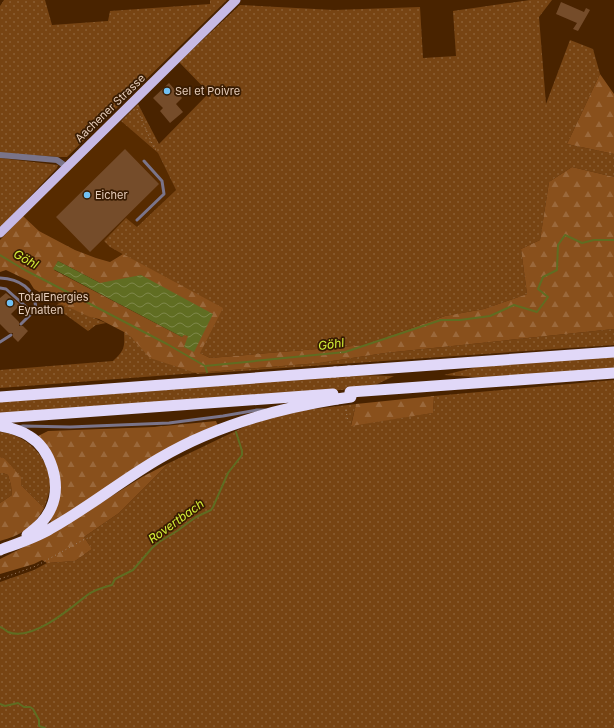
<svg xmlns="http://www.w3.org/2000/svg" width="614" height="728" font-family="Inter,sans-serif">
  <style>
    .built { fill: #572b00 }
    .green { fill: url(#green-dots) }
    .forest { fill: url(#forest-firs); fill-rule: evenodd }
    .water { fill: url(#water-waves) }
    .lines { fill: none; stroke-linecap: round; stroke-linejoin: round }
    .stream { stroke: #606d22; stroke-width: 2 }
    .building { fill: #754c2a }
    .path { stroke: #a08167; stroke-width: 1; stroke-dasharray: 1 3; stroke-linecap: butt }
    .lane { stroke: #7a7489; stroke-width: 3 }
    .street { stroke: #7a7489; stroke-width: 6 }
    .primary { stroke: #c6b9e5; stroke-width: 9 }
    .highway { stroke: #e1d8f8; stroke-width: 11 }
    .highway-bridge { stroke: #e1d8f8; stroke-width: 11 }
    .poi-dot { fill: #71c1f5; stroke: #391c02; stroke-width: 1.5 }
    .labels { text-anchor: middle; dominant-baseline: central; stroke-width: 3.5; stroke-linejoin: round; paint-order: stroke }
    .poi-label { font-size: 11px; fill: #e7cebc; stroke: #391c02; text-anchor: start }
    .street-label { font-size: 11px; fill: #e7cebc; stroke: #391c02 }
    .water-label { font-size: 12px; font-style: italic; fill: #d4f138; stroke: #391c02 }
  </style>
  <defs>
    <pattern id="green-dots" width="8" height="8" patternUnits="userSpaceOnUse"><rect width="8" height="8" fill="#774413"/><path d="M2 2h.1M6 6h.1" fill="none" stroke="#8a5e33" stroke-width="1.8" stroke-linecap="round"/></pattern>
    <pattern id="forest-firs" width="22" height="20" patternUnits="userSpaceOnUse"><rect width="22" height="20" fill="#89501c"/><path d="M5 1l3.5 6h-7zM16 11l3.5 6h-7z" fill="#9a683b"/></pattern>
    <pattern id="water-waves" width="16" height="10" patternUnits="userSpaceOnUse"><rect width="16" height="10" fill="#606d22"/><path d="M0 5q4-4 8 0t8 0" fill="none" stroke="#7e874a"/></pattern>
  </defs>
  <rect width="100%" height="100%" fill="#492300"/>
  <path class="built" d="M121,121L158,153L176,190L137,228L126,219L104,241L110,247L123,254L110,262L96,258L75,250L39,231L23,216Z"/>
  <path class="green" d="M4,0H45L52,25L108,21L110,11L210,4V0H227L67,157H60L0,153V6Z
    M530,0H552L539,17L546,104L570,40L593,49L600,74L567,144L614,154V177L572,167L549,182L540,240L521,249L527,294L484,309L445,316L365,345L210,358L200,353L160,275L110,247L104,241L126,218L137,227L176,190L158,153L121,121L138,104L159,144L209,93L179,62L240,5L334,10L420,7L423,58L456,56L453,11Z
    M0,158L58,165L57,168L0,228Z
    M59,303L106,323L96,325L88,331L55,307Z
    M614,329V345L197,374L196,373L0,388V370L113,361C124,351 125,348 124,332L132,338L196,373L319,363L385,353Z
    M614,355V370L488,378L444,375L485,365Z
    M358,375L394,376L369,388L0,414V401Z
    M614,380V728H0V582L34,570L47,563L75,561L92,549L84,537L119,513L169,463L246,426L276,416L305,410L356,404L351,425L433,413L434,396Z
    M0,432C25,434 50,457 50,484C50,492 47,500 44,508L21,485L4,458L0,457Z
    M0,473H3L8,475L11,485L12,495L0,503Z"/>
  <path class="forest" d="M600,74L614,94V154L567,144Z
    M572,167L614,177V329L385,353L319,363L196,373L150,358L132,338L124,332L99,319L90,317L59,303L34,289L29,281L6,270L0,272V240L23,216L39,231L75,250L96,258L110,262L123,254L223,308L200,353L210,358L365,345L445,316L484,309L527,294L521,249L540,240L549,182ZM58,261L100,283L213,314L188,336L184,334L182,337L54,270Z
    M434,396L433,413L351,426L356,404Z
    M216,421L218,426L51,523L50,519L58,501L38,436L48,431L154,427Z
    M0,457L4,458L21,477V485L44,508C33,528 21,535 0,541V503L12,495L11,485L8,475L3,473H0Z
    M169,463L119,513L84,537L92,549L75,561L47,563L42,560L34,564L0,574V559L58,530L142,477Z"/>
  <path class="water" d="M58,261L100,283L141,275L213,314L194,352L184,347L188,336L184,335L182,337L53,269Z"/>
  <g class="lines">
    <path class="stream" d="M0,255L25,270L167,344L205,366L345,352L441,320H460L490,316L514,305L537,312L548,297L538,289L543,277L557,270L558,245L565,235L582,243L594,240H614
      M205,366L207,372
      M0,627C3,628 5,630 8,632C31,642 70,609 86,596C93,590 104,587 112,585L115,579L133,570L152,548L159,542L177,531L196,517L211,510L213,507L228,473L242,455V451L236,432
      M0,704L5,706L18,703L24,707H30L33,709L39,720V726L45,728"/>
  </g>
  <path class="building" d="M561,2L584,12L586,8L590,10L578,31L573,29L577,23L556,14Z
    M169,83L182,98L176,104L183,112L170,123L160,111L163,108L153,98Z
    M125,149L159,184L90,252L56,217Z
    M6,293L20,305L11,314L19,322V326H23L28,331L18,342L13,337V333H9L0,324V298Z"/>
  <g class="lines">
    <path class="path" d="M137,109L154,148L158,151
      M340,348L341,356
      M346,410L348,422
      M0,579L36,566L83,540L93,536"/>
    <path class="lane" d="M137,220L164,194L162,181L144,161
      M0,278C19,279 35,288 36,309L21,324
      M0,288L6,289L32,312
      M0,342L11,335
      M19,427L23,426L70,427L169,423L223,416L257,410H265"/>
    <path class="street" d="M0,155L57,160L67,167"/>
    <path class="primary" d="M0,233L236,0"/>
    <path class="highway" d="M349,371L614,352
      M350,392L614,373
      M0,397L335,372
      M0,418L333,394
      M0,426C11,428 20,430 29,436C51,449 62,484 51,508C46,520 37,527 27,535
      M0,550C16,544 35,538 50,529C88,508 122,480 160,458C214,426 275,409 337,399"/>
    <path class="highway-bridge" d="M335,372L349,371
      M337,399L351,397"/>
  </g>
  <g class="poi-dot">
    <circle cx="167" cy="91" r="4"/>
    <circle cx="87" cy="195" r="4"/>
    <circle cx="10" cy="303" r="4"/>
  </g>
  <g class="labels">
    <g class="poi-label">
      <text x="175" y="91">Sel et Poivre</text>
      <text x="95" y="195">Eicher</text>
      <text x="18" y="297">TotalEnergies<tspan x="18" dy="13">Eynatten</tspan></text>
    </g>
    <g class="street-label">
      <text transform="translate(110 108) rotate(-44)">Aachener Strasse</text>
    </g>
    <g class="water-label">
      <text transform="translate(26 259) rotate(29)">Göhl</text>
      <text transform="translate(331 344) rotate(-8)">Göhl</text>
      <text transform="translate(176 521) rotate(-36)">Rovertbach</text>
    </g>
  </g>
</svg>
